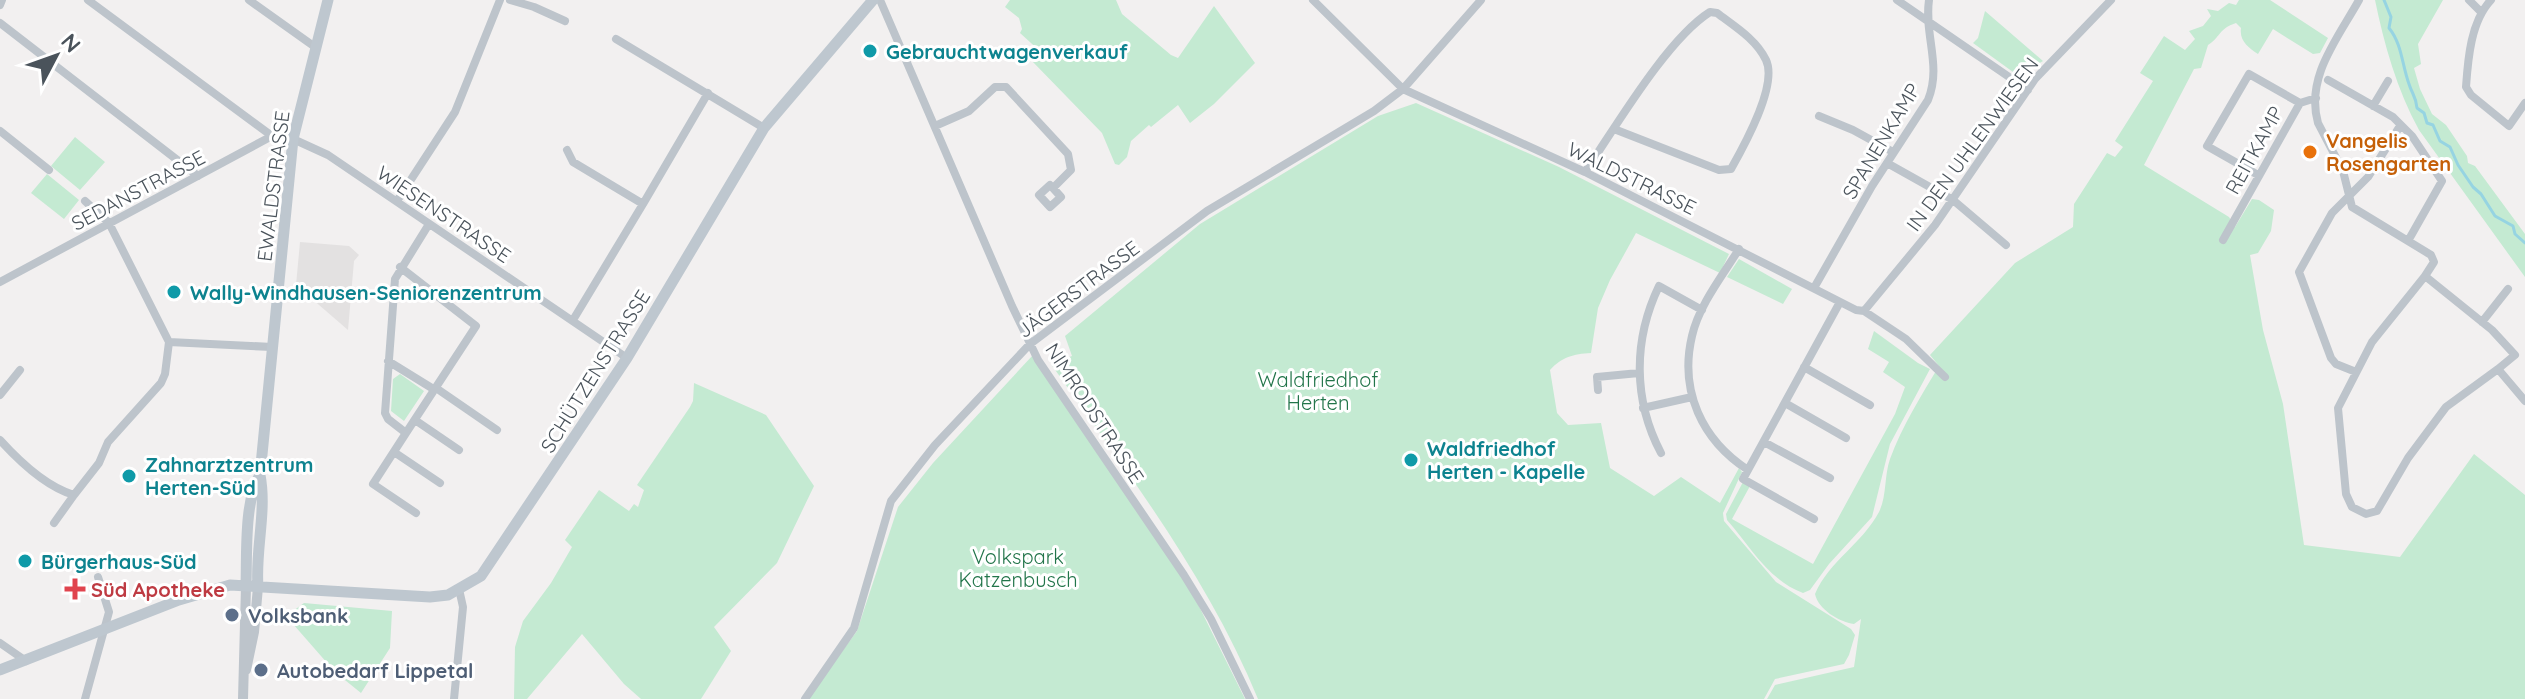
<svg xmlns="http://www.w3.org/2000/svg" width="2525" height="699" font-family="Quicksand,sans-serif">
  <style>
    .education { fill: #e3e1e1 }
    .green { fill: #c4ead2 }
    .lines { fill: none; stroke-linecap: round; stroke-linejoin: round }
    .stream { stroke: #96d4e2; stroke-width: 3 }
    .minor { stroke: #bdc4cb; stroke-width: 8 }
    .tertiary { stroke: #bdc4cb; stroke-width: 10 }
    .secondary { stroke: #bec7cf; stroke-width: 11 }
    .culture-dot { fill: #0f9aa8; stroke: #fff; stroke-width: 3 }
    .food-dot { fill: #e8710a; stroke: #fff; stroke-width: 3 }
    .health-dot { fill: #e0444e; stroke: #fff; stroke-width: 3 }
    .service-dot { fill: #5c6f8a; stroke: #fff; stroke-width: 3 }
    .labels { text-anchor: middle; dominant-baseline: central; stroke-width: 6; stroke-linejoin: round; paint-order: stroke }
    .culture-label { font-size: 20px; font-weight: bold; fill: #0d838f; stroke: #fff; text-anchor: start }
    .food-label { font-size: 20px; font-weight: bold; fill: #c56008; stroke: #fff; text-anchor: start }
    .street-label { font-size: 20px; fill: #4a535b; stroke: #fff }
    .park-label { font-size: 20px; fill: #22754a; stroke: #fff }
    .health-label { font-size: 20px; font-weight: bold; fill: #be3a42; stroke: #fff; text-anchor: start }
    .service-label { font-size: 20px; font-weight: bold; fill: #4e5e75; stroke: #fff; text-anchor: start }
  </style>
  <rect width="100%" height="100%" fill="#f2f0f0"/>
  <path class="education" d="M300,242L349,246L359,255L354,261L348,330L311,298L295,296Z"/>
  <path class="green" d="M1010,0H1116L1122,14L1171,55L1178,58L1214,6L1255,63L1214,104L1190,123L1178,105L1151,127L1149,125L1131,141L1127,157L1119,165L1115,164L1102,133L1032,61L1042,53L1020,33L1022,29L1019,18L1005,7Z
    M2239,0H2270L2328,38L2320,53L2313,54L2273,29L2258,54C2249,48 2239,41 2241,28L2236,23C2218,29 2221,37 2208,45L2201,68L2194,69L2144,165L2229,217L2235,227L2252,199L2259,200L2274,210L2271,231L2258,253L2250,255L2263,330L2283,404L2304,545L2400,557L2474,454L2525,495V699H1767L1775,685L1854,667L1861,619L1854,624C1839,622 1818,609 1815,594C1829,561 1862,544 1879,512C1887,496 1884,476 1890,459C1902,426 1921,396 1939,366L1930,355L2015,263L2073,227L2074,204L2107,153L2115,157L2123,147L2115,141L2153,81L2140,73L2164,36L2185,50L2195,39L2189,31L2203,26L2211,16L2207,9L2218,11L2229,3L2236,5Z
    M2375,0H2443L2418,44L2421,64L2414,68L2420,89L2432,114L2446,125L2467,156L2468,163L2475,166L2525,234V277L2419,130C2397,90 2384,44 2375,0Z
    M1985,11L2043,61L2031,68L2013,72L1973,43L1978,38Z
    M1416,103L1559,167L1729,254L1720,273L1636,233L1610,280L1598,308L1591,353C1573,354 1562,357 1550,370L1557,413L1568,425L1601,423L1610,468L1654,496L1681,477L1720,503L1739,468L1742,472L1723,513L1724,521L1776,582L1851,629L1855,635L1849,655L1844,664L1775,679L1764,699H1258C1208,577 1126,471 1051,364L1072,356L1065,336L1200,224L1378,116Z
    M75,137L105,162L80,190L51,166Z
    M47,174L79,200L64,219L31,193Z
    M1739,259L1792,289L1783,304L1727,277Z
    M1874,331L1918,363L1930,369L1890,444L1872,517L1829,564L1810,590L1803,593C1768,580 1751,547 1727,520L1726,514L1743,482L1750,486L1732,519L1813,564L1895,414L1905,387L1883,372L1889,362L1868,349Z
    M1033,355L1183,574L1245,699H807L857,631L898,507L933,463Z
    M400,374L424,391L404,421L391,411L393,379Z
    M694,383L766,415L814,486L777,563L714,627L731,651L701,699H641L624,684L582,634L527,699H514L515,647L523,621L551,583L572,547L565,540L599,490L629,511L634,504L638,507L644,490L637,485L690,407L693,401Z
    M304,603L392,611L390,648L361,693L335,672L286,616Z"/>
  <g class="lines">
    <path class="stream" d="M2384,0L2391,17L2389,28C2402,44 2402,65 2409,84C2412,94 2416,96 2417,108L2424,113L2427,123L2433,125L2440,141L2450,147L2458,165L2473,187L2481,194L2495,216L2513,226L2515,234L2525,243"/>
    <path class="minor" d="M88,0L272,136
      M249,0L315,47
      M510,0L534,7L565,21
      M880,0L1012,306L1038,360L1184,575L1211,619L1250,699
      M1313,0L1403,89L1585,172L1856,310L1864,311L1906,339L1945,377
      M1897,0L2028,90
      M2359,0C2338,38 2305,77 2318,123L2343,171L2352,207L2431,255L2434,262L2425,276L2492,330L2515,355L2498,369L2525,401
      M2469,0L2480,11
      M2491,0C2471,21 2468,58 2466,87L2471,95L2509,126L2525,103
      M0,5L2,0
      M0,23L198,176
      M616,39L764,128
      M2328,80L2393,117L2412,136L2442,181L2408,241
      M2373,106L2388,81
      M1819,116L1853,130L1893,152
      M935,126L969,111L995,87H1006L1068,154L1071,170L1053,188L1050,185L1039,195L1050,207L1061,197L1053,188
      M0,131L49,170
      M567,150L573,162L643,204L708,93
      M1887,163L1953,200L2006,245
      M1585,172C1615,128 1667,39 1710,12L1717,13C1734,26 1756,39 1766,60C1778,85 1744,146 1731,169L1719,170L1614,129
      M2258,175L2207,146L2249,74L2300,103
      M85,201L109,223L169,342L272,347
      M397,201L455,112L500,0
      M2223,240L2300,103L2316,98
      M1739,249C1723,275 1699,305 1692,336C1679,391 1702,440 1748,470
      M400,267L476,326L406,433L388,419L385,413L395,279L429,224
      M2425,276L2372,342L2338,408L2346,494L2352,507L2366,514L2377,511L2408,458L2446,407L2498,369
      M0,282L272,136L293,139L328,155L627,358
      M1814,288L1872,186L1928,100C1942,66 1924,35 1929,0
      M1864,311L1935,225L2035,79L2111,0
      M573,320L643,204
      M2482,322L2508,289
      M388,361L435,390
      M1804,367L1870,405
      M2356,372L2336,364L2331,358L2299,272L2332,213L2368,177L2400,126
      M436,388L497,430
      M1598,390L1597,377L1639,373
      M0,395L20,370
      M1785,403L1846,438
      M1643,408L1692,397
      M415,420L459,450
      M406,433L373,484L416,513
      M0,440C19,461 47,487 74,495L99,463L108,442L161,383L165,374L169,342
      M1764,442L1830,478
      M394,452L440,483
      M1661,453C1633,400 1633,340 1659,286L1702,310
      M1814,519L1743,479L1840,302
      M54,523L74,495
      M0,643L26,661
      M85,699L109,612L98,577
      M454,699L463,607L459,589
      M805,699L854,628L891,501L935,445L1030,344L1207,211L1374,111L1403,89L1481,0"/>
    <path class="tertiary" d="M246,670L254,632L258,587
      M243,699L246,586"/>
    <path class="secondary" d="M246,586C247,557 244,499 260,475
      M258,587C255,550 267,512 260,475L293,139L328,0
      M0,670L179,600L230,585L430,597L448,595L481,576L627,358L764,128L873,0"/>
  </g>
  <g class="culture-dot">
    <circle cx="870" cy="51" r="8"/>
    <circle cx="174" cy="292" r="8"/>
    <circle cx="1411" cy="460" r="8"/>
    <circle cx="129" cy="476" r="8"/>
    <circle cx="25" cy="561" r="8"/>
  </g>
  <circle class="food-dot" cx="2310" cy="152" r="8"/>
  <path class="health-dot" d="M71 577h8v8h8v8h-8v8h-8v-8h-8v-8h8z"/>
  <g class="service-dot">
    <circle cx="232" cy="615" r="8"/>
    <circle cx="261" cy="670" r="8"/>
  </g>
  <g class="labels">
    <g class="culture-label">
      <text x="886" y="51">Gebrauchtwagenverkauf</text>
      <text x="190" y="292">Wally-Windhausen-Seniorenzentrum</text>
      <text x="1427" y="448">Waldfriedhof<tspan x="1427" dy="23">Herten - Kapelle</tspan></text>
      <text x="145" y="464">Zahnarztzentrum<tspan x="145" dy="23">Herten-Süd</tspan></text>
      <text x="41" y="561">Bürgerhaus-Süd</text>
    </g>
    <g class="food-label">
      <text x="2326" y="140">Vangelis<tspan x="2326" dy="23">Rosengarten</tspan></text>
    </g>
    <g class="street-label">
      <text transform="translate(1881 141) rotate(-59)">SPANENKAMP</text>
      <text transform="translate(1972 144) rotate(-54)">IN DEN UHLENWIESEN</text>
      <text transform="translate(2254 150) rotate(-61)">REITKAMP</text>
      <text transform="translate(1632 178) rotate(26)">WALDSTRASSE</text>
      <text transform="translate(273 186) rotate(-83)">EWALDSTRASSE</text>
      <text transform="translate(138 190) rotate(-28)">SEDANSTRASSE</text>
      <text transform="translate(444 214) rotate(34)">WIESENSTRASSE</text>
      <text transform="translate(1078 289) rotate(-37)">JÄGERSTRASSE</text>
      <text transform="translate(595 371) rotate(-58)">SCHÜTZENSTRASSE</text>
      <text transform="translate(1095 413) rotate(57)">NIMRODSTRASSE</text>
    </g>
    <g class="park-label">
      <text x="1318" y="379">Waldfriedhof<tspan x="1318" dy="23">Herten</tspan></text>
      <text x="1018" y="556">Volkspark<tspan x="1018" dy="23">Katzenbusch</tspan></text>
    </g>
    <g class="health-label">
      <text x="91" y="589">Süd Apotheke</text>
    </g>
    <g class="service-label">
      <text x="248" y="615">Volksbank</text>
      <text x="277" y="670">Autobedarf Lippetal</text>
    </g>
  </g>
  <g transform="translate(56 56) rotate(49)" stroke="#ffffff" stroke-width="6" paint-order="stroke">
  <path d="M0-6L14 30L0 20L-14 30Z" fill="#4a535b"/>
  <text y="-12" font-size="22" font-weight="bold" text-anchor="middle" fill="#4a535b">N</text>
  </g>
</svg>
